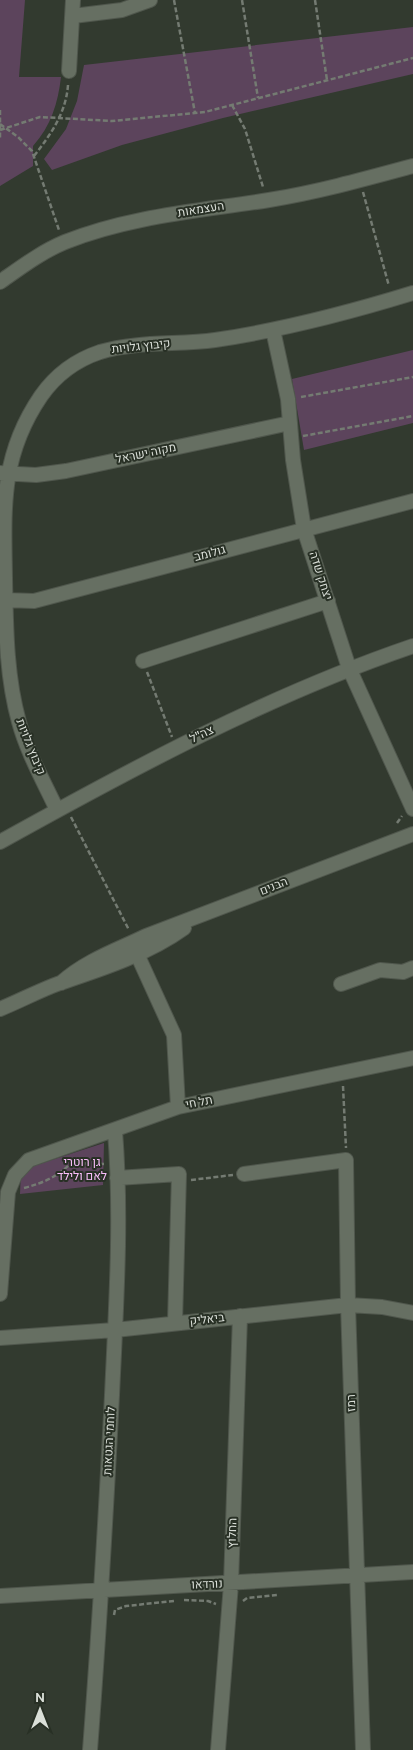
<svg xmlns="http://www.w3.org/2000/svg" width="413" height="1750" font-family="Overpass,Heebo,sans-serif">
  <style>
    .green { fill: #5c445c }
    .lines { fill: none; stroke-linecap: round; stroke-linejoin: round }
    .minor-casing { stroke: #50574d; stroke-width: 16 }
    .path { stroke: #747b72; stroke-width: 2.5; stroke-dasharray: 5 2.5; stroke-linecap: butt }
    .minor { stroke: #666f62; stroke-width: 14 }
    .labels { text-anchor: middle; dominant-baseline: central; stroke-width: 4; stroke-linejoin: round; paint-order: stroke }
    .street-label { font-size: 12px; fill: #dadfd8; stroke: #283025 }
    .park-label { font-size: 12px; fill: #fabefb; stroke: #283025 }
  </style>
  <rect width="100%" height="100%" fill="#323a2f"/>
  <path class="green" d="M0,0H25L19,77H61C58,103 51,126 33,146V166L0,186Z
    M413,27V74L223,118L122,145L52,170L44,159L66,129L77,101L84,65Z
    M413,350V423L304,450L292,379Z
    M104,1143L103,1185L20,1194L21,1170Z"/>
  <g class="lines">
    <g class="minor-casing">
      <path id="minor" d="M73,16L122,10L150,0
        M69,71L73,0
        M0,282C20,268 41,252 65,242C130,216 200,211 269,200C318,192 365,179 413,166
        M273,330L288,399L293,460L304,529L349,668L413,809
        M0,473L36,475L66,471L290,423
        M5,600L34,601L413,501
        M143,661L328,601
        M57,810C44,782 27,752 19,722C6,675 6,627 5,578C4,508 0,456 41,396C55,376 76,360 100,352C137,341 177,345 215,340C283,330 348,313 413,293
        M0,842C133,768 269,695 413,646
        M137,954L174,1035L178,1107
        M61,983C85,961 117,950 146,936L413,834
        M341,984L380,970L403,972L413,968
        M0,1009C20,1001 40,990 60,983C102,969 148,954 184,928
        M244,1174L346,1160L348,1305L363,1750
        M117,1178L179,1174L175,1323
        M0,1294L8,1192L15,1175L29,1160L178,1107L413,1058
        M0,1338L115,1330L348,1305L382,1307L413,1313
        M0,1596L413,1572
        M90,1750C99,1632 106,1514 112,1395C116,1308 122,1218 115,1131
        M218,1750L231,1584L240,1316"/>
    </g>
    <path class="path" d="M174,0L195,113
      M242,0L258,98
      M315,0L327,80
      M232,105L245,129L263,187
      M0,110V139
      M0,124L18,137L32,151L59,230
      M0,130L40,117L112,121L205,112L413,58
      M34,156C51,134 66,113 68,85
      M363,192L389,286
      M301,397L413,377
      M303,436L413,416
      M147,672L172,737
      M71,817L129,930
      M397,823L402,816
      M343,1086L346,1148
      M191,1180L233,1175
      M24,1188C43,1183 57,1177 71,1163L104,1164
      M184,1600L208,1601L216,1604
      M243,1601L247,1598L277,1595
      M114,1615L115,1610L126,1606L174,1601"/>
    <use href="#minor" class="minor"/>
  </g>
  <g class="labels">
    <g class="street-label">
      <text transform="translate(201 210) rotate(-9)">העצמאות</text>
      <text transform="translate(141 347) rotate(-6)">קיבוץ גלויות</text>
      <text transform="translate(146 454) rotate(-12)">מקוה ישראל</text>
      <text transform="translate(210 554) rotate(-15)">גולומב</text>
      <text transform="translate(320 576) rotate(72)">יצחק שדה</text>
      <text transform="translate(202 735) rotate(-25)">צה"ל</text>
      <text transform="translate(30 747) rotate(68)">קיבוץ גלויות</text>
      <text transform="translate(274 887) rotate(-22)">הבנים</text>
      <text transform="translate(199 1103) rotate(-11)">תל חי</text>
      <text transform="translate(207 1320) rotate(-6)">ביאליק</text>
      <text transform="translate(352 1403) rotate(-92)">רמז</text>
      <text transform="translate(110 1441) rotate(-87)">לוחמי הגטאות</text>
      <text transform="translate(233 1533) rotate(-88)">החלוץ</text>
      <text transform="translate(207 1585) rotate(-2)">נורדאו</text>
    </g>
    <g class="park-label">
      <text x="82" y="1163">גן רוטרי<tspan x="82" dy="14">לאם ולילד</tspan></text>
    </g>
  </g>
  <g transform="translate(40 1710)" stroke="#283025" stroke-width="4" paint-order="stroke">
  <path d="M0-4L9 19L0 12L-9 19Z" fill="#dadfd8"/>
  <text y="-8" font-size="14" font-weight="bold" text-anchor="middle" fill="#dadfd8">N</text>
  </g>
</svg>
